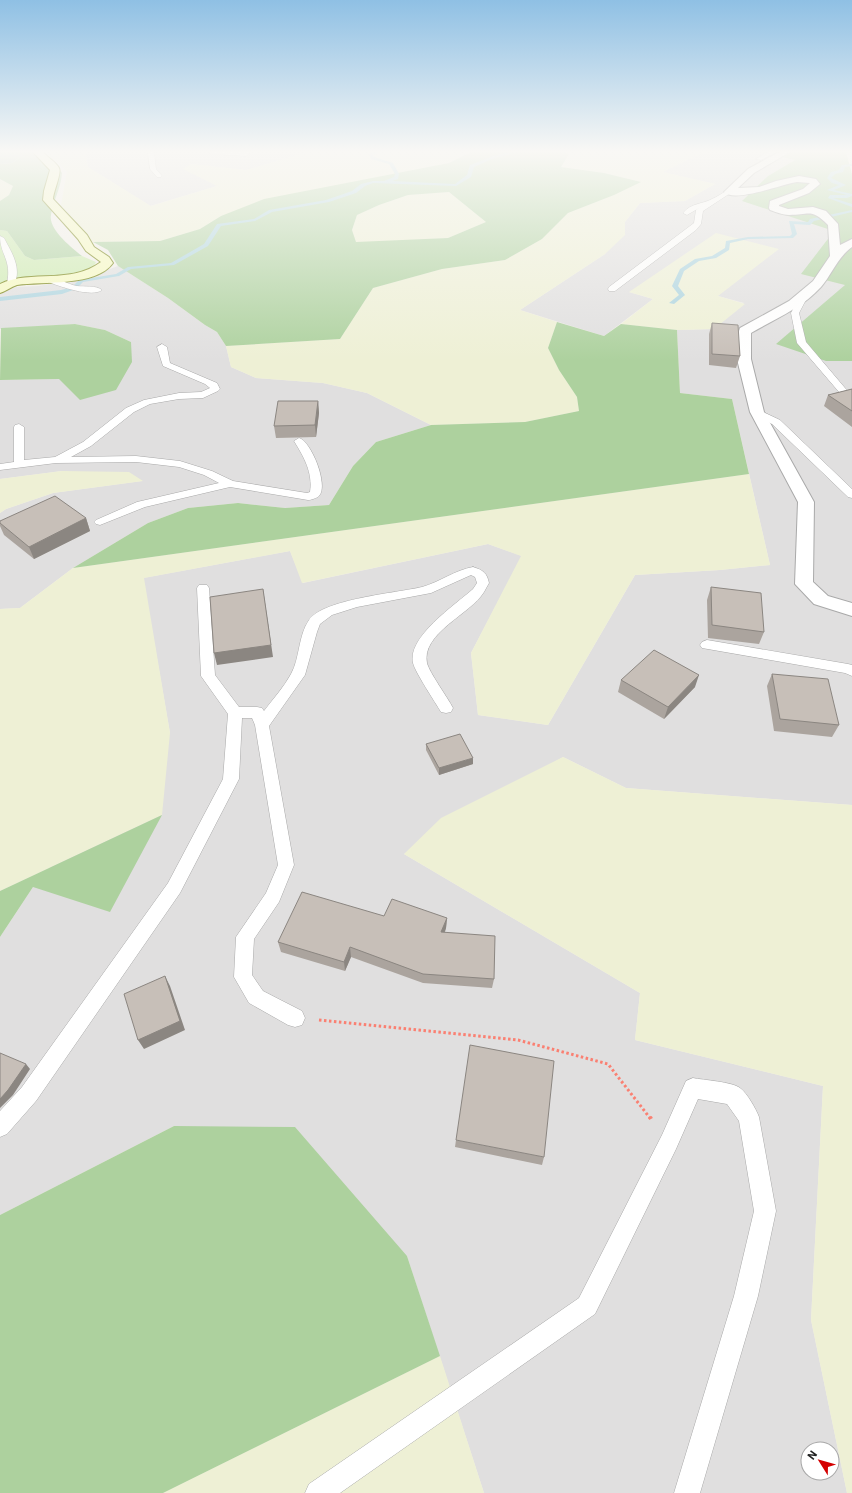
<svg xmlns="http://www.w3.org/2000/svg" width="852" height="1493" font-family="Roboto,sans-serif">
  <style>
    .residential { fill: #e0dfdf; fill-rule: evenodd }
    .farmland { fill: #eef0d5 }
    .grass { fill: #cdebb0 }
    .forest { fill: #add19e; fill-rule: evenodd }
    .cemetery { fill: #aacbaf }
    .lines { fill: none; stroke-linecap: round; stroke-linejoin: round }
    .stream { fill: #aad3df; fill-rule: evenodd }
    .lane-casing { stroke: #a9a9a9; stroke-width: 1 }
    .street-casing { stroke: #a9a9a9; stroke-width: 2 }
    .secondary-casing { stroke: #707d05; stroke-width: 2 }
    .path-far1 { stroke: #fa8072; stroke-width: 3; stroke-dasharray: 2.5 2.5; stroke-linecap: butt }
    .path { stroke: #fa8072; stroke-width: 4; stroke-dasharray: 3 3; stroke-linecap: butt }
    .lane { fill: #fff; fill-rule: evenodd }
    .street { fill: #fff; fill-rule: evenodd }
    .secondary { fill: #f7fabf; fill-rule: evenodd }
    .wall { fill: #aba49e }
    .shaded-wall { fill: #8b8681 }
    .building { fill: #c7bfb8; stroke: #8b8681 }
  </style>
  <rect width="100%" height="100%" fill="#f2efe9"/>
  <path class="residential" d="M85,152H308L246,170L191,164L217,186L150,206L88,167Z
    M710,152H760L795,160L768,176L835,231L845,285L826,361H852V805L626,788L563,757L404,854L640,993L635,1040L823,1086L811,1320L847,1493H484L407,1256L174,1126L0,1215V937L33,887L170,733L143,578L290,551L303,583L488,544L522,556L471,653L478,715L548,725L635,575L720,570L770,565L732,399L680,393L677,330L714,329L744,303L718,296L629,292L653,299L604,336L520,310L605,254L625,222L640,203L685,201L715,184L662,172L695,156ZM808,1449H832V1473H808Z
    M118,266L168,298L205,325L217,332L226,346L231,367L256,378L323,383L367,393L431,425L376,442L353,466L329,505L285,508L238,503L188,508L148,523L73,568L20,608L0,609V513L6,509L53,493L142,481L62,471L0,479V380L59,379L131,342L105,330L75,324L0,329V294L16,287L38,286L88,277Z"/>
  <path class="farmland" d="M45,152H85L88,167L151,206L217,186L183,169L191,164L246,170L308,152H471L449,163L221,216L200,229L160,241L93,242L61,205L67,171Z
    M565,152H710L695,156L663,172L715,184L685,201L640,203L625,222V235L605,254L520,310L557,322L548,348L559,370L577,397L579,411L525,422L431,425L367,393L323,383L256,378L231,367L226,346L340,339L373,288L442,269L505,260L542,239L568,213L614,195L640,182L604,173L561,167L569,154Z
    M0,179L13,186L9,195L0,201Z
    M449,192L486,222L448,238L356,243L352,230L357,215L379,205L408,195Z
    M716,233L779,249L718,296L745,304L714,329L677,330L621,324L653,299L629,292Z
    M62,471L129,472L143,481L53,493L6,509L0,513V479Z
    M749,474L770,565L720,570L635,575L548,725L478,715L471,653L521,556L488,544L302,583L290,551L144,578L170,733L162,815L0,891V609L20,608L73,568Z
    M563,757L626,788L852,805V1493H847L811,1320L823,1086L635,1040L640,993L404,854L441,818Z
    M440,1356L484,1493H163Z"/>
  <path class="grass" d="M0,230L7,231L25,256L34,260L82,256L96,262L93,268L81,274L11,283L0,291Z"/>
  <path class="forest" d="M13,152H35L59,169L62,173C61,188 53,201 51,215C48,229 72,248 82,256L34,260L25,256L7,231L0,230V201L9,195L13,186L0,179V164L12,163L22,156Z
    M471,152H565L569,154L561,167L604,173L641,182L614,195L568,213L542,239L505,260L442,269L373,288L340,339L226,346L217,332L205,325L168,298L118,266L108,250L93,242L160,241L200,229L221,216L264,199L449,163ZM449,192L486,222L448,238L356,242L352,230L357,215L379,205L408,195Z
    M760,152H846L852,174V361H826L776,344L845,285L801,274L834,231L742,201L768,176L795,160Z
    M557,322L604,336L621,324L677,330L680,393L732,399L749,474L73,568L148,523L188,508L238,503L285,508L329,505L353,466L376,442L431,425L525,422L579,411L577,397L559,370L548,348Z
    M75,324L105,330L131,342L132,362L116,390L80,400L59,379L0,380L1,328Z
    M162,815L110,912L33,887L0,937V891Z
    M174,1126L295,1127L407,1256L440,1356L163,1493H0V1215Z"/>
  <path class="cemetery" d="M0,152H13L22,156L12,163L0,164Z"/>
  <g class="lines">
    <path class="stream" d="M372,152H378L373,155L374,157L393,163L399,174L398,179L392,181L455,184L467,175L470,165C485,159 500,152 517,152L492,159L474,167L471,177L456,186L373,183L365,186L356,193L329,202L272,212L255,221L221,226L208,246L174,265L131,269L119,276L83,282L76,289L62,294L0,301V297L61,290L72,287L79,280L116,274L128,267L171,263L204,244L217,224L254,219L269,210L326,200L352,191L361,184L373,181H384L394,177L395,174L389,164L371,159L369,154Z
      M852,164V166L845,167L843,172L835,174L831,178L846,185L834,190L852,194V196L847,198H833L852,204V207L828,198L830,195H847L827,190L839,185L832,183L827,178L831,172L839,170L842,165Z
      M852,210V212L814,221L810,225L794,224L797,234L793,238L748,239L730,243L729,250L716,258L699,261L684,271L678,286L685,295L674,304L669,303L679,295L672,286L680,269L695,259L712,256L725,248L726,241L748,237L790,236L792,234L789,221L808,222L810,219Z"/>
    <g class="lane-casing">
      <path id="lane" d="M148,152H154L156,169L162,176L161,177H157L150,169Z
        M208,152H251L247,156L211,154Z
        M768,152H776L761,160L756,159Z
        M727,191L732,192L703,211L701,224L696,230L615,291H609L608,289L609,287L694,223L696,210L699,208L687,215L683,213C691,203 703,204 712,199C717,197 722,193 727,191Z
        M0,236L4,238C12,253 22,268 14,285H11L7,283C12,260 0,255 0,236Z
        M48,278C57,277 67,284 77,286C84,287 96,285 102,290C92,298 59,286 48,282Z
        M801,294H807L808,296L799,313L806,342L845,388L847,390L845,392H839L797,343L791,313Z
        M162,344L167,347L170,363L217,383L220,389L218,391L203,398L179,399L150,404L134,412L91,446L71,457L136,456L180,461L212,471L233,481L307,493L310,492C313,473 304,457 294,441L299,438C311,441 329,485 319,496C317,498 311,500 308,500L230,487L145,507L100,525L96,524L94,522L96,520L137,502L219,483L204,475L179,467L136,462L56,463L0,470V464L14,462V427L15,425L19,424L24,427V460L55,457L83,442L126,408L144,400L179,393L201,392L210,388L205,384L163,366L157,347Z
        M757,409L780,420L852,489V498L848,497L772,424L753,414L752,412L753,410Z
        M473,567C483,570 487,573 489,583L484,592C471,614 421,633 427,663C429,672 448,698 453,708L451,712L446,713L441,712C435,702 415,672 413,663C407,637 455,605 473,589L477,583L475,577L471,575L431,593L357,607L332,615L320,624L317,632L305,675L269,726L294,865L279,902L254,939L252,975L263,991L302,1011L305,1018L302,1025L295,1027L288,1025L249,1003L234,977L236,937L266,893L278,865L255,725L252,718H242L239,779L180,893L36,1101L7,1134L0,1137V1111L22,1087L168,883L223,779L228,714L201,676L197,588L199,585H207L209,588L215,675L239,707H257L262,708L264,711C273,699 284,687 291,674C300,658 298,636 309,620C323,599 397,593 422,587C440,582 455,570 473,567Z
        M707,640L848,664L852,665V676L845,673L702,648L700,645L702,642Z
        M693,1078C703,1080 733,1082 740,1088C747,1093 756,1109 759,1117L776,1211L758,1296L700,1493H674L734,1296L754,1211L739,1121L727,1104L698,1099L676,1149L595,1314L340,1493H305L309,1484L579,1298L662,1135L686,1081Z"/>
    </g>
    <g class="street-casing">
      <path id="street" d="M779,152H790L754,173L738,188L759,187L776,181L799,176L816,179L820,184L809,193L779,205V206L788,209L813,207L826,211L838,224L840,245L852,239V247C838,257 832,274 821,287C802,308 775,319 751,333V359L764,412L814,502L813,582L828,596L852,603V616L814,604L795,584L798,502L750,412L737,359L739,331L740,328L789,301L813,281L830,256L828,225C811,208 810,215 789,215C783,215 776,212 770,210L769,208L770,201L803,189L810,183C806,183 801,182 797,182C783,184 734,203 724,192L748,169Z"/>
    </g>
    <g class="secondary-casing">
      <path id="secondary" d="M33,152H43C47,157 56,162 59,168C62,173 53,192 53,199L87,235L94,247L109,257L113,263C96,287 43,281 17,285C11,287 6,291 0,293V284C32,269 70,285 101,262L86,251L78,239L43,200L44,191L50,170Z"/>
    </g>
    <path class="path-far1" d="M319,1020L518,1040L608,1064L650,1118"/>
    <path class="path" d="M650,1117L651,1119"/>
    <use href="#lane" class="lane"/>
    <use href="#street" class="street"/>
    <use href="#secondary" class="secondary"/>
  </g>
  <path class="wall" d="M712,323L740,356L736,368L709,365V334Z
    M852,389V427L824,406L828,395Z
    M318,401L319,413L316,437L276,438L274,426Z
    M86,518L90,531L34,559L4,535L0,526V521Z
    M711,587L764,632L759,644L708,638L707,600Z
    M772,674L839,725L832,737L774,731L767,686Z
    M621,680L695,687L664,719L618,692Z
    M426,744L473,764L439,775L426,750Z
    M447,918L446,928L445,932L494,979L492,988L423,983L351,957L345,971L281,952L278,942Z
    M456,1140L544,1157L542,1165L455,1147Z"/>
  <path class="shaded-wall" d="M318,401L319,413L316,437L315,425Z
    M86,518L90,531L34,559L29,547Z
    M263,589L273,657L217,665L214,653Z
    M699,675L695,687L664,719L668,707Z
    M473,758V764L439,775V768Z
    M447,918L446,928L441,942V932Z
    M350,947L351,957L345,971L344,962Z
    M165,976L170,986L185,1030L144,1049L138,1040Z
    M26,1064L30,1069L13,1095L0,1108V1099Z"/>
  <path class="building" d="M712,323L738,325L740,356L712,354Z
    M852,389V411L828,395Z
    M278,401H318L315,425L274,426Z
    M55,496L86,518L29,547L0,523V521Z
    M711,587L761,593L764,632L712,625Z
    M263,589L271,645L214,653L210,597Z
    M654,650L699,675L668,707L621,680Z
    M772,674L828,679L839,725L780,719Z
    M460,734L473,758L439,768L426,744Z
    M302,892L384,916L392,899L447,918L441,932L495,936L494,979L423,974L350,947L344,962L278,942Z
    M165,976L180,1021L138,1040L124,994Z
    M470,1045L554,1061L544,1157L456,1140Z
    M0,1053L26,1064L8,1090L0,1099Z"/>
  <linearGradient id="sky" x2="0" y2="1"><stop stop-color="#8fc0e4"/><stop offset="0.42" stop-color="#f9f8f5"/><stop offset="1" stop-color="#f9f8f5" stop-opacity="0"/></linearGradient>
  <rect width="852" height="361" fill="url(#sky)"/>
  <g transform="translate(820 1461) rotate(307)"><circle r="19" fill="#ffffff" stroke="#a7a7a7"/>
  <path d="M0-3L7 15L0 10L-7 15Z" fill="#d40000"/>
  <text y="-6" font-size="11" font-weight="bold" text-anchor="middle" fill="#222222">N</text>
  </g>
</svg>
